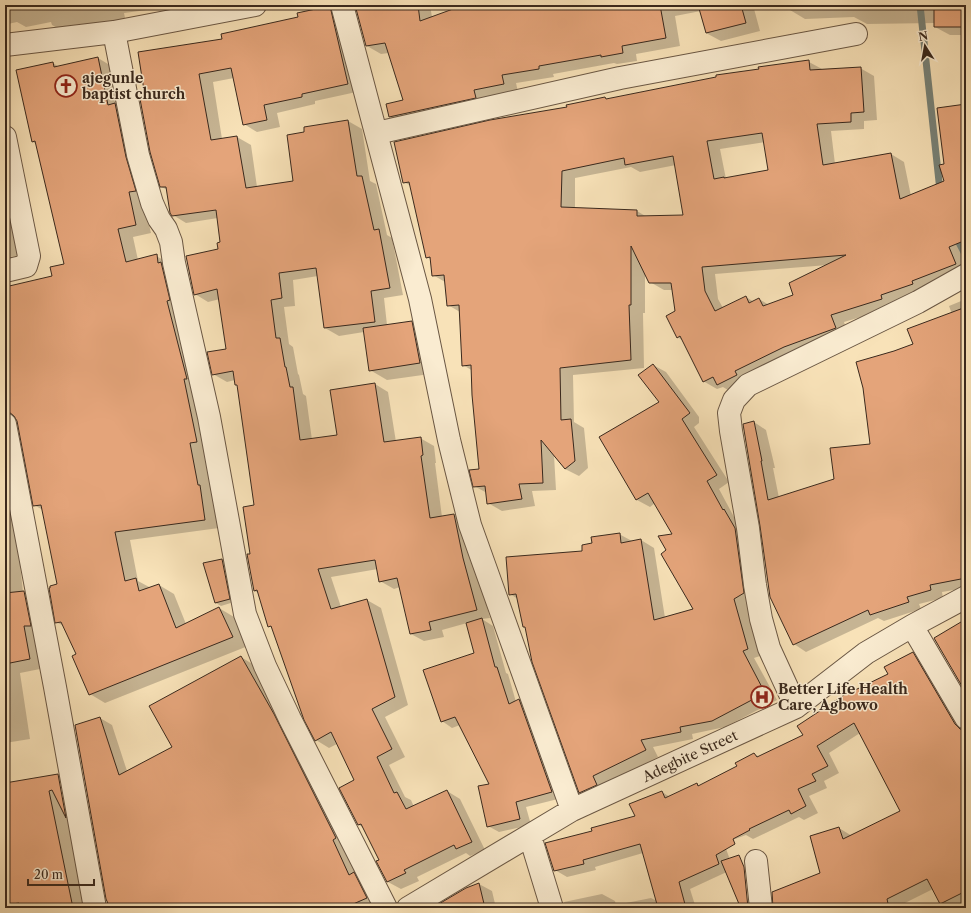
<svg xmlns="http://www.w3.org/2000/svg" width="971" height="913" font-family="'Libre Caslon Text',serif">
  <style>
    .shadow { fill: #0003; fill-rule: evenodd }
    .lines { fill: none; stroke-linecap: round; stroke-linejoin: round }
    .stream { stroke: #778278; stroke-width: 7 }
    .building { fill: #e4a47a; stroke: #3a291d; fill-rule: evenodd }
    .minor-casing { stroke: #6a5744; stroke-width: 24 }
    .minor { stroke: #faecd1; stroke-width: 22 }
    .labels { text-anchor: middle; dominant-baseline: central; stroke-width: 3; stroke-linejoin: round; paint-order: stroke }
    .poi-label { font-size: 14px; font-weight: bold; fill: #3a291d; stroke: #faecd1; text-anchor: start }
    .street-label { font-size: 14px; fill: #3a291d; stroke: #faecd1 }
  </style>
  <rect width="100%" height="100%" fill="#f8e2b8"/>
  <filter id="stains"><feTurbulence type="fractalNoise" baseFrequency=".005" numOctaves="4"/><feColorMatrix values="0 0 0 0 .2 0 0 0 0 .09 0 0 0 0 .02 0 0 0 .5 -.17"/></filter>
  <radialGradient id="worn" r=".72"><stop offset=".6" stop-color="#630" stop-opacity="0"/><stop offset="1" stop-color="#630" stop-opacity=".3"/></radialGradient>
  <path class="shadow" d="M5,5H170V7L124,13L126,23L65,32L52,25L51,22L26,27L17,22L8,24L5,23Z
    M314,5H346L361,91L315,101V104L277,113L280,127L257,132L244,124L234,78L213,82L222,139L237,137L251,145L257,187L294,182L306,133L348,121L362,129L370,181L376,184L387,235L392,238L403,295L384,298L387,325L412,322L428,332L437,373L387,380L370,370L364,332L339,336L325,328L318,276L293,280L295,306L284,307L289,344L293,347L298,374L299,375L303,394L306,396L312,440L338,436L375,384L388,392L396,442L420,438L434,446L436,463H435L442,517L454,515L468,523L476,567L490,618L482,619L493,626L506,673L508,674L516,702L519,700L530,706L562,798L526,807L531,825L499,832L488,826L490,784L460,725L452,728L442,721L475,653L467,623L442,630L444,637L424,641L411,634L400,587L394,589L380,581L378,569L331,577L341,607L367,600L381,608L408,705L385,717L405,757L389,765L405,797L411,800L414,807L447,791L460,799L485,850L470,856L466,853L417,877L419,881L401,889L388,882L378,862L381,860L364,828L359,825L340,788L356,781L337,744L329,748L316,740L273,628L269,626L259,593L254,591L252,554L255,506L238,385L235,380L227,382L213,374L227,350L220,299L208,302L195,294L222,243L218,218L186,223L173,215L168,190L161,187L139,53L322,61Z
    M356,5H430L432,17L457,9L455,5H753L760,31L721,41L706,33L701,11L675,16L680,46L636,54L637,61L617,64L614,63L553,74L554,77L516,83L518,92L405,125L390,117L388,105L404,101L389,53L381,54L367,46Z
    M790,5H966V35H950L935,27V23L867,24L854,17L805,19L790,10Z
    M98,58L113,67L151,233L133,237L138,260L156,256L171,264L219,528L130,540L138,581L151,588L159,585L174,594L186,624L219,608L234,617L248,646L105,703L90,694L77,655L64,626L56,622L58,585L43,510L34,505L18,419L5,412V288L53,277L65,265L36,144L33,142L53,63L59,67Z
    M809,62L822,69L860,68L874,76L877,120L864,121V129L831,131L835,164L891,154L904,162L911,196L945,182V164L966,105V253L962,255L966,264V272L895,307L844,322L849,336L731,392L723,387L717,389L703,381L684,341L677,337L673,290H664L650,282L645,271V313H643L644,368L573,375L574,422L584,428L588,468L579,476L565,469L554,455L556,490L532,491L535,506L502,511L488,503L487,493L474,486L480,469L473,371L463,365L460,312L448,305L445,282L433,275L432,260L427,257L411,186L404,182L568,108L605,99L607,100ZM765,142L769,171L726,179L720,149ZM676,165L684,216L647,217L637,211L575,209V178L631,167L640,172ZM828,265L794,296L769,305L759,299L754,302L746,297L723,308L718,299L715,274Z
    M5,160L26,254L5,258Z
    M966,299V588L942,592L943,598L919,604L921,609L884,621L878,618L806,652L794,644L754,422L766,430L775,468H773L779,498L835,480L871,444L894,352L914,344L952,314L949,306Z
    M653,365L666,372L699,417V423L694,427L729,482L719,489L734,517L737,518L756,600L747,606L760,656L754,658L777,700L725,727L692,734L693,739L653,747L658,757L605,784L593,800L580,792L526,628L524,627L518,599L510,594L584,552L593,544L619,534L632,541L641,540L654,548L665,618L695,610L667,550L674,534L655,503L650,507L637,500L600,437L660,403Z
    M5,415L16,421L12,423L15,518L23,592L39,600L45,668L20,673L30,739L5,743Z
    M222,560L227,563L234,602L221,606L216,603L204,564Z
    M913,654L925,661L966,730V908H943L933,889L899,906V908H774L821,873L839,828L852,836L901,811L860,733L829,753L839,773L824,781L827,788L809,796L818,813L804,820L799,817L753,839L746,835L724,843L730,860L731,870L690,889L695,905L685,908H565L564,902L602,894L615,901L616,905L651,898L657,901L643,853L595,867L596,870L567,877L555,870L593,831L636,817L662,792L670,797L697,784L700,786L738,767L754,754L760,757L804,735L889,674Z
    M241,657L254,665L379,905L373,908H112L100,718L112,725L127,771L173,748Z
    M58,775L73,783L80,826L67,818L86,908H5V784ZM61,782L63,797H61L59,783Z
    M479,884L492,891L496,908H434Z
    M735,904L740,908H723Z"/>
  <g class="lines">
    <path class="stream" d="M920,5L940,191
      M955,235L966,256"/>
  </g>
  <path class="building" d="M355,5H418L420,21L464,5H660L666,38L622,46L623,53L601,57V55L539,66V69L502,75L504,84L474,90L476,98L389,117L386,104L403,100L385,43L366,46Z
    M698,5H741L746,23L706,33Z
    M934,5H966V27H934Z
    M330,6L348,84L302,94V97L264,105L267,120L243,125L231,68L199,74L211,140L237,136L246,188L293,181L287,135L304,132V127L348,120L357,176H362L374,230L379,229L390,288L371,291L375,322L324,328L316,268L279,273L282,298L271,300L276,338H280L285,367H286L290,387H293L300,440L337,435L330,390L375,383L384,442L421,437L423,455L421,456L430,518L454,514L463,558L477,610L429,622L431,630L410,634L397,578L379,582L375,560L318,569L331,609L367,599L395,697L372,709L392,749L377,757L394,793L397,792L406,809L447,790L472,842L456,849L454,845L404,870L406,873L387,882L376,861L379,860L361,824L358,825L339,788L354,780L331,732L315,741L304,720L271,626L268,627L257,590L254,591L247,554H250L243,507L254,505L237,385H235L233,371L212,375L207,352L226,349L217,289L194,295L186,256L218,249L217,243L220,242L216,210L172,216L170,213L166,187H160L150,152L140,99L145,97L138,52L222,39L221,34L298,17L297,13Z
    M98,57L108,105L115,103L126,157L136,191L129,192L136,225L118,229L126,262L157,254L158,263L161,262L170,300L167,301L187,379H184L197,442L190,443L198,485H200L205,520L115,532L125,581L136,578L139,591L159,584L176,628L219,607L233,637L89,695L72,656L76,654L61,622L55,623L49,588H50V586L57,584L41,505L33,506L17,421L14,416L9,412H5V398H9L5,379V287L52,276L50,267L64,264L35,141L32,142L16,70L53,62L54,67Z
    M809,60L810,70L861,67L864,112L851,113V122L817,124L823,165L891,153L900,199L944,181L939,165L944,164L937,108L966,104V240L949,247L956,264L912,281L913,284L881,295L882,299L831,315L836,328L784,347L735,371L737,375L717,385L713,377L703,382L680,336L677,338L666,316L675,311L671,283H649L631,246V305H629L631,360L560,368L561,420L571,419L575,461L565,469L541,440L543,483L519,484L522,499L487,504L485,486L473,487L469,470L479,469L472,395L471,365L462,366L459,305L447,306L444,275L432,276L430,257L426,258L409,182L403,183L394,142L490,120L567,107L566,105L605,97L606,99L716,77V75L759,69L758,67ZM762,133L768,170L724,178V177L714,179L707,141ZM673,156L683,215L637,216V210L561,207L562,171L624,158L625,165ZM846,255L789,283L793,295L763,306L759,298L749,303L746,296L715,311L705,291L702,267Z
    M966,307V578L930,585L931,590L907,597L909,602L870,615L868,610L793,645L770,597L760,526L743,424L754,421L762,461H761L768,500L834,479L830,448L870,444L863,388L856,362L894,351L913,344L907,329Z
    M412,321L420,363L369,371L363,328Z
    M653,364L690,413L682,419L717,475L707,481L723,510L724,509L735,528L744,593L734,599L748,649L743,651L765,693L712,721L680,727L681,732L641,740L646,750L593,776L597,785L579,793L532,662L525,627H523L516,594L509,595L506,557L582,551V545L592,543L591,537L620,533L621,543L641,539L654,620L693,609L661,554L666,550L658,536L672,534L648,493L636,500L599,437L659,402L638,375Z
    M222,559L230,599L215,603L203,563Z
    M24,591L31,626H24L30,659L5,664V593Z
    M482,618L495,667H497L509,704L519,699L552,792L516,802L520,819L487,827L478,786L489,784L455,717L441,722L423,670L474,653L466,623Z
    M966,619V693L934,638Z
    M913,652L955,724L960,729L966,730V891L940,904L927,879L887,899L889,908H773L772,892L820,873L810,836L839,827L843,839L900,811L854,723L817,746L828,766L812,774L816,781L798,789L806,806L791,814L789,810L749,829L750,830L733,839L735,844L716,855L719,864L679,882L686,908H658L640,844L583,860L584,864L554,871L545,843L592,831L591,828L635,816L629,804L662,791L665,798L697,783L698,786L737,766L735,763L754,753L757,757L803,735L797,726L850,691L851,692L888,674L884,667Z
    M241,656L274,714L336,838L333,840L349,875L354,872L367,898L344,908H110L106,899L75,725L100,717L119,775L172,747L149,706Z
    M58,774L66,818L52,790L49,791L73,908H20L19,903L5,905V783Z
    M739,855L744,867L748,908H733V907L739,904L721,861Z
    M479,883L485,908H432L466,888Z"/>
  <g class="lines">
    <g class="minor-casing">
      <path id="minor" d="M342,5L420,299L449,440L470,525L572,810
        M114,32L138,155L152,203L159,219L166,229L171,242L174,263L209,417L245,614L265,666L290,719L386,908
        M5,45L114,32L255,5
        M377,133L620,78L856,34
        M5,137L29,256L26,266L5,271
        M5,424L55,687L95,908
        M912,626L966,718
        M796,707L769,648L761,619L755,585L748,528L731,431L729,413L734,400L748,385L918,302L966,275
        M530,836L552,908
        M756,861L761,908
        M408,908L572,810L796,707L866,653L912,626L966,597"/>
    </g>
    <use href="#minor" class="minor"/>
  </g>
  <defs>
    <g id="church-ring" transform="scale(1.15)"><circle r="9.5" fill="#faecd1" stroke="#8f2418" stroke-width="1.5"/><path d="M-1.2-6h2.4v3.5h3.3v2.4h-3.3V6h-2.4V-.1h-3.3v-2.4h3.3Z" fill="#8f2418"/></g>
    <g id="hospital-ring" transform="scale(1.15)"><circle r="9.5" fill="#faecd1" stroke="#8f2418" stroke-width="1.5"/><path d="M-5-5h3v3.5h4V-5h3V5h-3V1.5h-4V5h-3Z" fill="#8f2418"/></g>
  </defs>
  <g fill-rule="evenodd">
    <use href="#church-ring" x="66" y="86"/>
    <use href="#hospital-ring" x="762" y="697"/>
  </g>
  <g class="labels">
    <g class="poi-label">
      <text x="82" y="78">ajegunle<tspan x="82" dy="16">baptist church</tspan></text>
      <text x="778" y="689">Better Life Health<tspan x="778" dy="16">Care, Agbowo</tspan></text>
    </g>
    <g class="street-label">
      <text transform="translate(690 756) rotate(-25)">Adegbite Street</text>
    </g>
  </g>
  <rect width="971" height="913" fill="none" stroke="#f8e2b8" stroke-width="20"/>
  <rect x="6" y="6" width="959" height="901" fill="none" stroke="#3a291d" stroke-width="2"/>
  <rect x="10" y="10" width="951" height="893" fill="none" stroke="#3a291d"/>
  <g transform="translate(925 46) rotate(349)" stroke="#faecd1" stroke-width="3" paint-order="stroke">
  <path d="M0-3L7 15L0 10L-7 15Z" fill="#3a291d"/>
  <text y="-6" font-size="11" font-weight="bold" text-anchor="middle" fill="#3a291d">N</text>
  </g>
  <path d="M28 879v6h66v-6" fill="none" stroke="#3a291d" stroke-width="2"/>
  <text x="34" y="879" font-size="12" fill="#3a291d" stroke="#faecd1" stroke-width="3" paint-order="stroke">20 m</text>
  <rect width="100%" height="100%" filter="url(#stains)"/>
  <rect width="100%" height="100%" fill="url(#worn)"/>
</svg>
